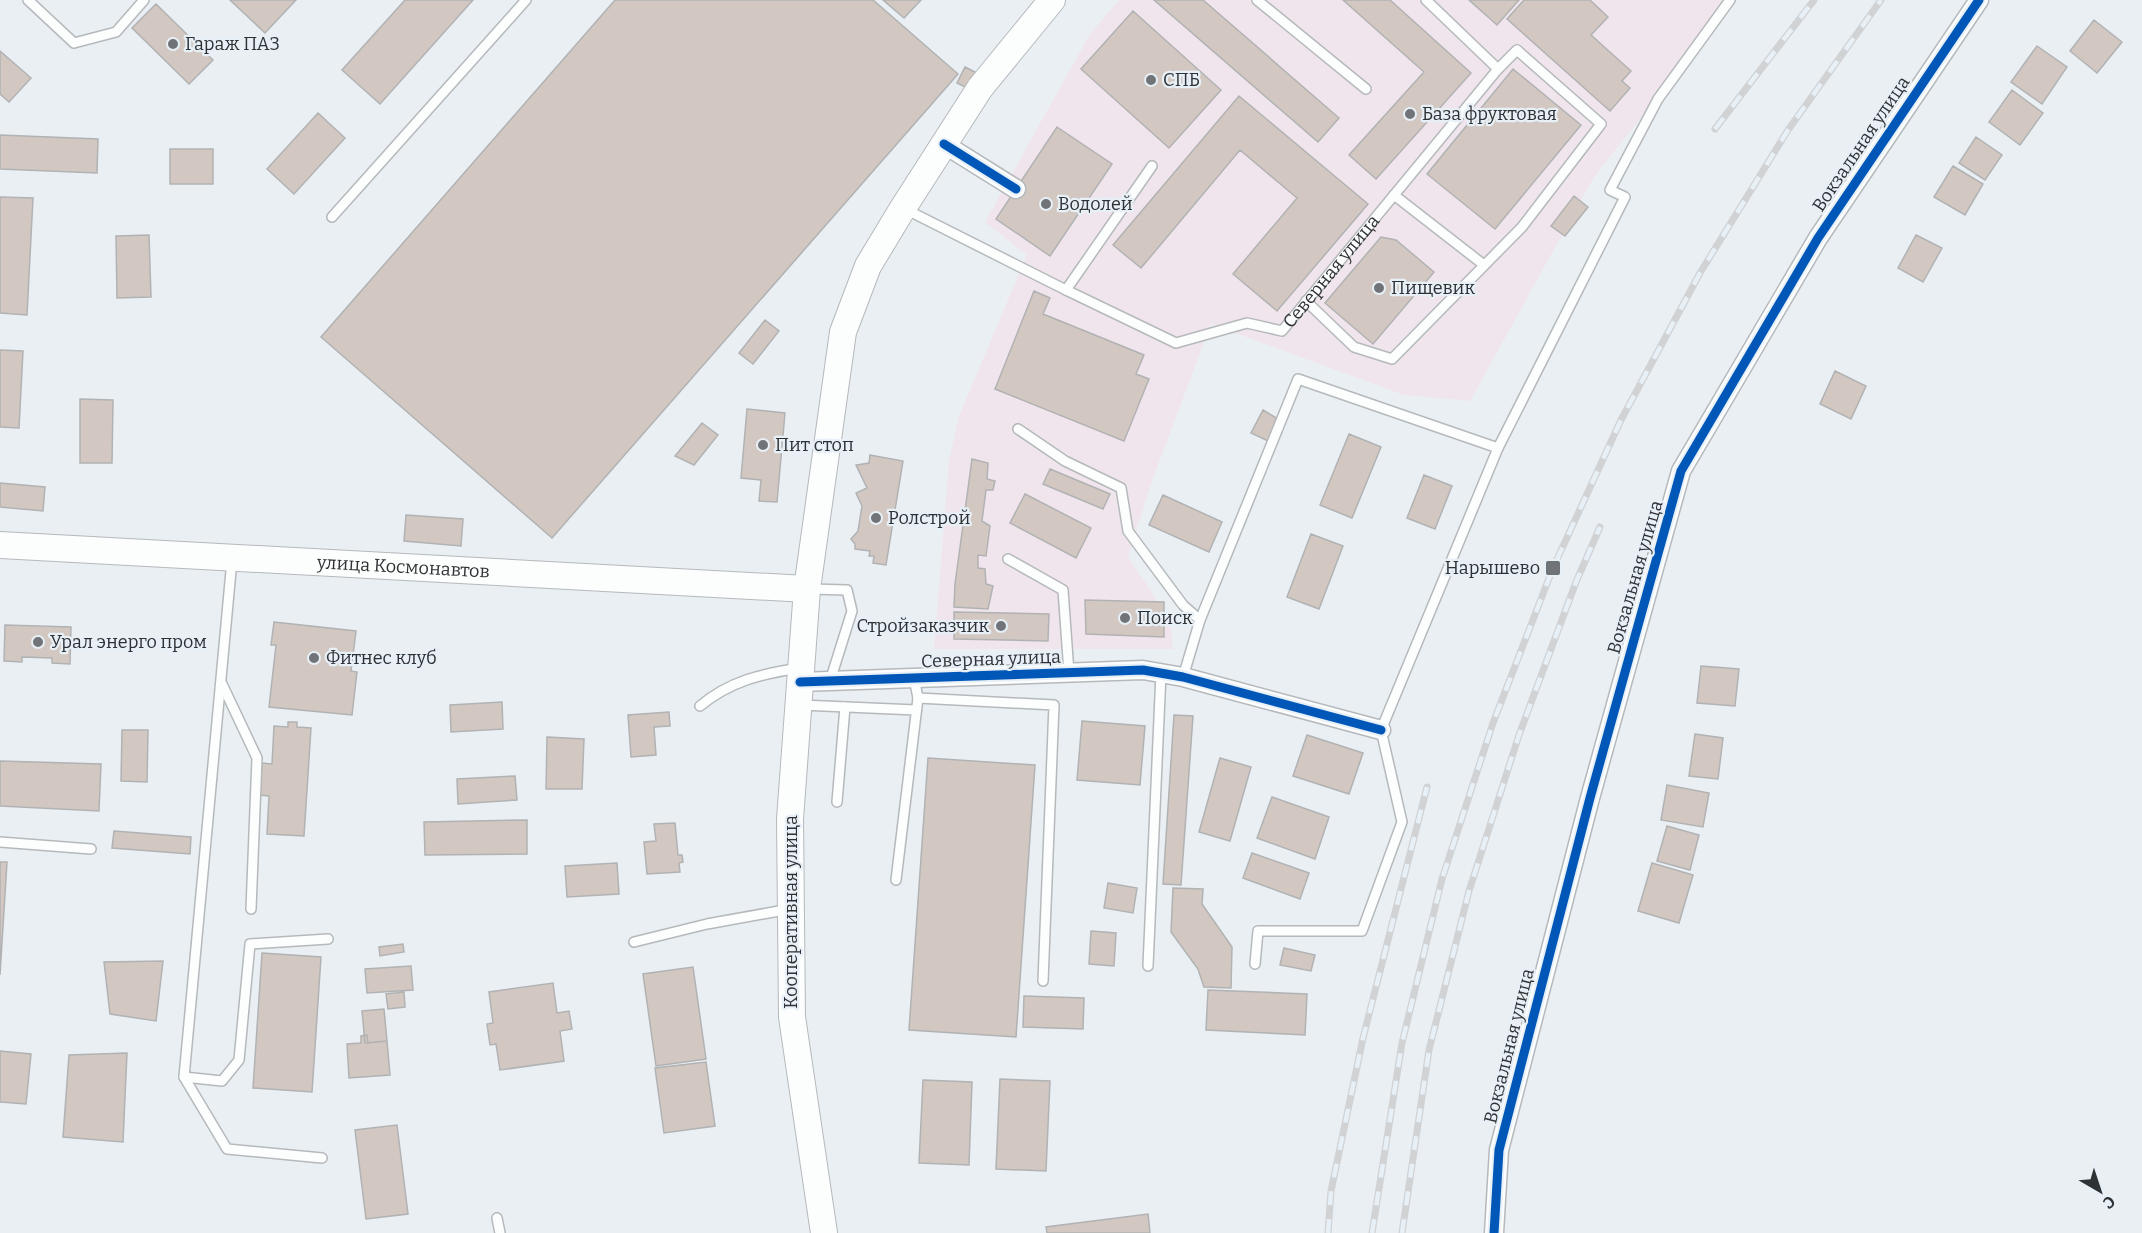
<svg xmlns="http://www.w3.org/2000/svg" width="2142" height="1233" font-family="Bitter,serif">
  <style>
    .industrial { fill: #f0e5ec }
    .building { fill: #d2c8c1; stroke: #b1b2b3; stroke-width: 1.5 }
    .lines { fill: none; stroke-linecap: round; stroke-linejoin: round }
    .lane-casing { stroke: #b5b9bc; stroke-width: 12 }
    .street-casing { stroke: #b5b9bc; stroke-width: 21 }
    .secondary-casing { stroke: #b5b9bc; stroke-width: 28 }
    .lane { stroke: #fcfdfd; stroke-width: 9 }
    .street { stroke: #fcfdfd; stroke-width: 18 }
    .secondary { stroke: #fcfdfd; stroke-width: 26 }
    .rail-casing { stroke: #d0d2d4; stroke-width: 7 }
    .rail { stroke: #e7eff7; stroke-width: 4.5; stroke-dasharray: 14; stroke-linecap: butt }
    .cycleway-casing { stroke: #e7eff7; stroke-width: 13 }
    .cycleway { stroke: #0057b8; stroke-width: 9 }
    .poi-dot { fill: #707478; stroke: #e7eff7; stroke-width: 2 }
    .labels { text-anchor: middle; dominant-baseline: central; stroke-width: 4.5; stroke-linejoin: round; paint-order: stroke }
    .poi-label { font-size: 18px; fill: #2f3235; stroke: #e7eff7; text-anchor: start }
    .street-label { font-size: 18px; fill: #2f3235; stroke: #e7eff7 }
  </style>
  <rect width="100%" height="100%" fill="#eaeff4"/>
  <path class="industrial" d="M1119,0H1734L1594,177L1470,401L1404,395L1211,324L1153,478L1128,557L1170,619L1173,649H934L949,460L959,416L1027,255L985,222L1090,34Z"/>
  <path class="building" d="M230,0H296L265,33Z
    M405,0H473L380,104L342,70Z
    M615,0H873L958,74L552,538L321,337Z
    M883,0H921L904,18Z
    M1154,0H1203L1339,118L1318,142Z
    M1343,0H1390L1471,73L1376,179L1349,155L1424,72Z
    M1469,0H1519L1497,25Z
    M1524,0H1590L1608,17L1591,35L1631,71L1622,81L1630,88L1610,111L1507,19Z
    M156,4L213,60L189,84L132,28Z
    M1133,11L1221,90L1169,148L1081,69Z
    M2094,20L2122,42L2097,73L2070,51Z
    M2037,46L2067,67L2042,104L2011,82Z
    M0,51L31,78L9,102L0,94Z
    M965,67L979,74L967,88L957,83Z
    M1513,69L1581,125L1495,229L1427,174Z
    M2012,90L2043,113L2020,145L1989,122Z
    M1239,96L1368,204L1277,311L1233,274L1297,198L1240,150L1141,268L1113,245Z
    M318,113L345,138L294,194L267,169Z
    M1057,127L1112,164L1050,256L996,219Z
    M0,135L98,139L97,173L0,169Z
    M1976,137L2002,155L1985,180L1959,163Z
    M170,149H213V184H170Z
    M1953,166L1983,184L1965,215L1934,197Z
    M1574,196L1588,207L1565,236L1551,226Z
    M0,197L33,198L27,315L0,313Z
    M149,235L151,297L117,298L116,236Z
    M1916,235L1942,248L1923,282L1898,268Z
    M1381,237L1396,240L1434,272L1373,344L1325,303Z
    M1034,291L1050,298L1043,314L1144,355L1136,374L1149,379L1124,441L995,389Z
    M765,320L779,331L753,364L739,353Z
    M0,350L23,351L19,428L0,427Z
    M1835,371L1866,386L1851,419L1820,404Z
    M80,399L113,400L112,463H80Z
    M747,409L785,413L777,502L759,501L761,480L741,478Z
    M1263,410L1278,419L1268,441L1251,433Z
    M702,423L718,435L694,465L675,456Z
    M1349,434L1381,447L1352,518L1320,505Z
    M870,455L903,461L886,565L873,563L874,556H869L870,551L855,549V544L851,539L858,531L862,506L856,493L867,488L856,465L869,463Z
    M972,459L988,463L987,479L995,481L993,490H986L982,521L990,526L986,556L978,555V568L985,569L986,584L993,586L988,609L954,607L955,584Z
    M1050,469L1110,494L1103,509L1043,484Z
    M1424,475L1452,486L1435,529L1407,518Z
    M0,483L45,487L43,511L0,507Z
    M1025,494L1091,528L1076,558L1010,523Z
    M1163,495L1222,522L1209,552L1149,525Z
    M406,515L463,519L461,546L404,541Z
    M1311,534L1343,546L1319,609L1287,597Z
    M1085,600L1164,602V637L1086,634Z
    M954,612L1049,614L1048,641L954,639Z
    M274,622L356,631L351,671L357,672L352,715L269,707L276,645H271Z
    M5,625L71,627L70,664L52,663V658L22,657V662L4,661Z
    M1701,666L1739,669L1735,706L1697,703Z
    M502,702L503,729L451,732L450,705Z
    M669,712L670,726L654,727L656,755L631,757L628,715Z
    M1174,715L1193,716L1181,885L1163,884Z
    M1082,721L1145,726L1140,785L1077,780Z
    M288,722H297V727L311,728L304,836L267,834L269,796L260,795L262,763L272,764L274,726L288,727Z
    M122,730H148L147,782L121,781Z
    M1695,734L1723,738L1718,779L1689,776Z
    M1307,735L1363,753L1349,794L1293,776Z
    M547,737L584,739L582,789H546Z
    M928,758L1035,765L1016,1037L909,1030Z
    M1220,758L1251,767L1230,841L1199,832Z
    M0,761L101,764L99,811L0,806Z
    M515,776L517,800L458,804L457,779Z
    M1667,785L1709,793L1703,827L1661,820Z
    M1272,797L1329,817L1315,859L1257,838Z
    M527,820V854L425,855L424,822Z
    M675,823L678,855H682L683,862L679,863L680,872L647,874L644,842L656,841L654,824Z
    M1667,826L1699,835L1690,870L1657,861Z
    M114,831L191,837L190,854L112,848Z
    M1252,853L1309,873L1300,899L1243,878Z
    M0,862H7L0,975Z
    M617,863L619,894L567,897L565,866Z
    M1652,863L1693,875L1679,923L1638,911Z
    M1108,883L1137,888L1133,913L1104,908Z
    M1173,888L1203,889L1202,904L1232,947L1231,988L1204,987L1198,969L1171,932Z
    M1091,931L1116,933L1114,966L1089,964Z
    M403,944L404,952L380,956L379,947Z
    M1284,948L1315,955L1311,971L1280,965Z
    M262,953L321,957L312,1092L253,1088Z
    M163,961L156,1021L110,1014L104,962Z
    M411,966L413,990L367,993L365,969Z
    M693,967L706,1059L656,1066L643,974Z
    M553,983L557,1013L569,1011L572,1029L560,1031L564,1061L500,1070L496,1044L490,1045L487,1024L493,1023L489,992Z
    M1208,990L1307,994L1305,1035L1206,1030Z
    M404,992L405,1007L388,1009L386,994Z
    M1024,996L1084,998L1083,1029L1023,1027Z
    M384,1009L387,1041L365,1043L362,1011Z
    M367,1035L368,1043L387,1041L390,1075L349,1078L347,1044L361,1043V1036Z
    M0,1051L31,1054L26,1104L0,1102Z
    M127,1053L123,1142L63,1137L69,1055Z
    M706,1062L715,1126L664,1133L655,1068Z
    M1000,1079L1050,1081L1046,1171L996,1169Z
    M923,1080L972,1082L969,1165L919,1163Z
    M397,1125L408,1214L366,1219L355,1130Z
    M1148,1214L1150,1233H1047L1046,1227Z"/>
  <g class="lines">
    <g class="lane-casing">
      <g id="lane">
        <path d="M28,0L74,43L116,32L144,0"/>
        <path d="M1257,0L1366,89"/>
        <path d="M1394,195L1484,265"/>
        <path d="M905,209L1066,290L1152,166"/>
        <path d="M332,217L526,0"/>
        <path id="s1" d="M1066,290L1176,343L1247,323L1282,331L1498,69L1426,0"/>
        <path d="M1306,301L1354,347L1392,359L1522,227L1601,124L1517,50L1498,69"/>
        <path d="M1018,429L1065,461L1121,488L1128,531L1183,605L1200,620L1183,677"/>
        <path d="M1498,448L1625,197L1610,190L1658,99L1730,0"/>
        <path d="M1008,559L1063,590L1069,673"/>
        <path d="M232,560L184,1077L227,1149L322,1158"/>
        <path d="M810,589L847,590L852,611L830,681"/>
        <path d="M1200,620L1298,379L1498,448L1381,730L1402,822L1362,931H1258L1255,964"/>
        <path d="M222,684L257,758L251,909"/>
        <path d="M918,698L1054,705L1043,981"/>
        <path d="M801,705L916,710"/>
        <path d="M700,706C730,681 761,674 799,668"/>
        <path d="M837,802L845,707"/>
        <path d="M0,842L91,849"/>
        <path d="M896,880L918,698L914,678"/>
        <path d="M634,942L707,924L790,909"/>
        <path d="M1148,966L1161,673"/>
        <path d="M184,1077L222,1081L239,1060L250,944L328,939"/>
        <path d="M497,1218L500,1233"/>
      </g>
    </g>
    <g class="street-casing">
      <path id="street" d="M944,144L1016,189
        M800,682L1143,670L1183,677L1381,730
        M1494,1233L1499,1150L1590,798L1681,471L1818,238L1979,0"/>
    </g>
    <g class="secondary-casing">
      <g id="secondary">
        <path id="s2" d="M0,545L807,589"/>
        <path d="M824,1233L792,1017L790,819L807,589L843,332L868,266L903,208L980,88L1052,0"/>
      </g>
    </g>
    <use href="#lane" class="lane"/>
    <use href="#street" class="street"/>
    <use href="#secondary" class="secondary"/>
    <g class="rail-casing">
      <path id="rail" d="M1715,129L1814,0
        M1328,1233L1331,1191L1363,1038L1427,787
        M1372,1233L1402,1043L1442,879L1493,723L1553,568L1621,420L1700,273L1788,130L1881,0
        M1402,1233L1429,1050L1469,891L1519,735L1576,582L1600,527"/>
    </g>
    <use href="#rail" class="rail"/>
    <g class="cycleway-casing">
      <path id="cycleway" d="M944,144L1016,189
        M800,682L1143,670L1183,677L1381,730
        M1494,1233L1499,1150L1590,798L1681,471L1818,238L1979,0"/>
    </g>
    <use href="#cycleway" class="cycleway"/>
  </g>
  <g class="poi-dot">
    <circle cx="173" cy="44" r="6"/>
    <circle cx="1151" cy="80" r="6"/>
    <circle cx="1410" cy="114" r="6"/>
    <circle cx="1046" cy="204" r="6"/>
    <circle cx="1379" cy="288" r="6"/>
    <circle cx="763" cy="445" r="6"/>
    <circle cx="876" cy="518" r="6"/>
    <rect x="1545" y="560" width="16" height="16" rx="3"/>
    <circle cx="1125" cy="618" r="6"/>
    <circle cx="1001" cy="626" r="6"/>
    <circle cx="38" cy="642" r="6"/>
    <circle cx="314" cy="658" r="6"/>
  </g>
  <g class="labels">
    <g class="poi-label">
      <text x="185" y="44">Гараж ПАЗ</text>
      <text x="1163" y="80">СПБ</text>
      <text x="1422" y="114">База фруктовая</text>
      <text x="1058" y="204">Водолей</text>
      <text x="1391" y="288">Пищевик</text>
      <text x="775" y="445">Пит стоп</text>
      <text x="888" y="518">Ролстрой</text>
      <text x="1540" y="568" text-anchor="end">Нарышево</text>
      <text x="1137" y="618">Поиск</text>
      <text x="989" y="626" text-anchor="end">Стройзаказчик</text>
      <text x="50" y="642">Урал энерго пром</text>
      <text x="326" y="658">Фитнес клуб</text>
    </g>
    <g class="street-label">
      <text transform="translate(1861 144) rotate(-56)">Вокзальная улица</text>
      <text stroke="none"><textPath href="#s1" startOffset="309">Северная улица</textPath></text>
      <text stroke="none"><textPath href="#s2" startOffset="404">улица Космонавтов</textPath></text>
      <text transform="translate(1635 577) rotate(-74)">Вокзальная улица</text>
      <text transform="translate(991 659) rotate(-2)">Северная улица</text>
      <text transform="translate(791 912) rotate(-90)">Кооперативная улица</text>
      <text transform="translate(1509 1046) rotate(-76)">Вокзальная улица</text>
    </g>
  </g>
  <g transform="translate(2100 1191) rotate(141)" stroke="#e7eff7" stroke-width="4.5" paint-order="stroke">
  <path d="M0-4.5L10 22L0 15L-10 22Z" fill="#2f3235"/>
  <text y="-9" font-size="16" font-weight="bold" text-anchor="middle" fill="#2f3235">С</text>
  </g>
</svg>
